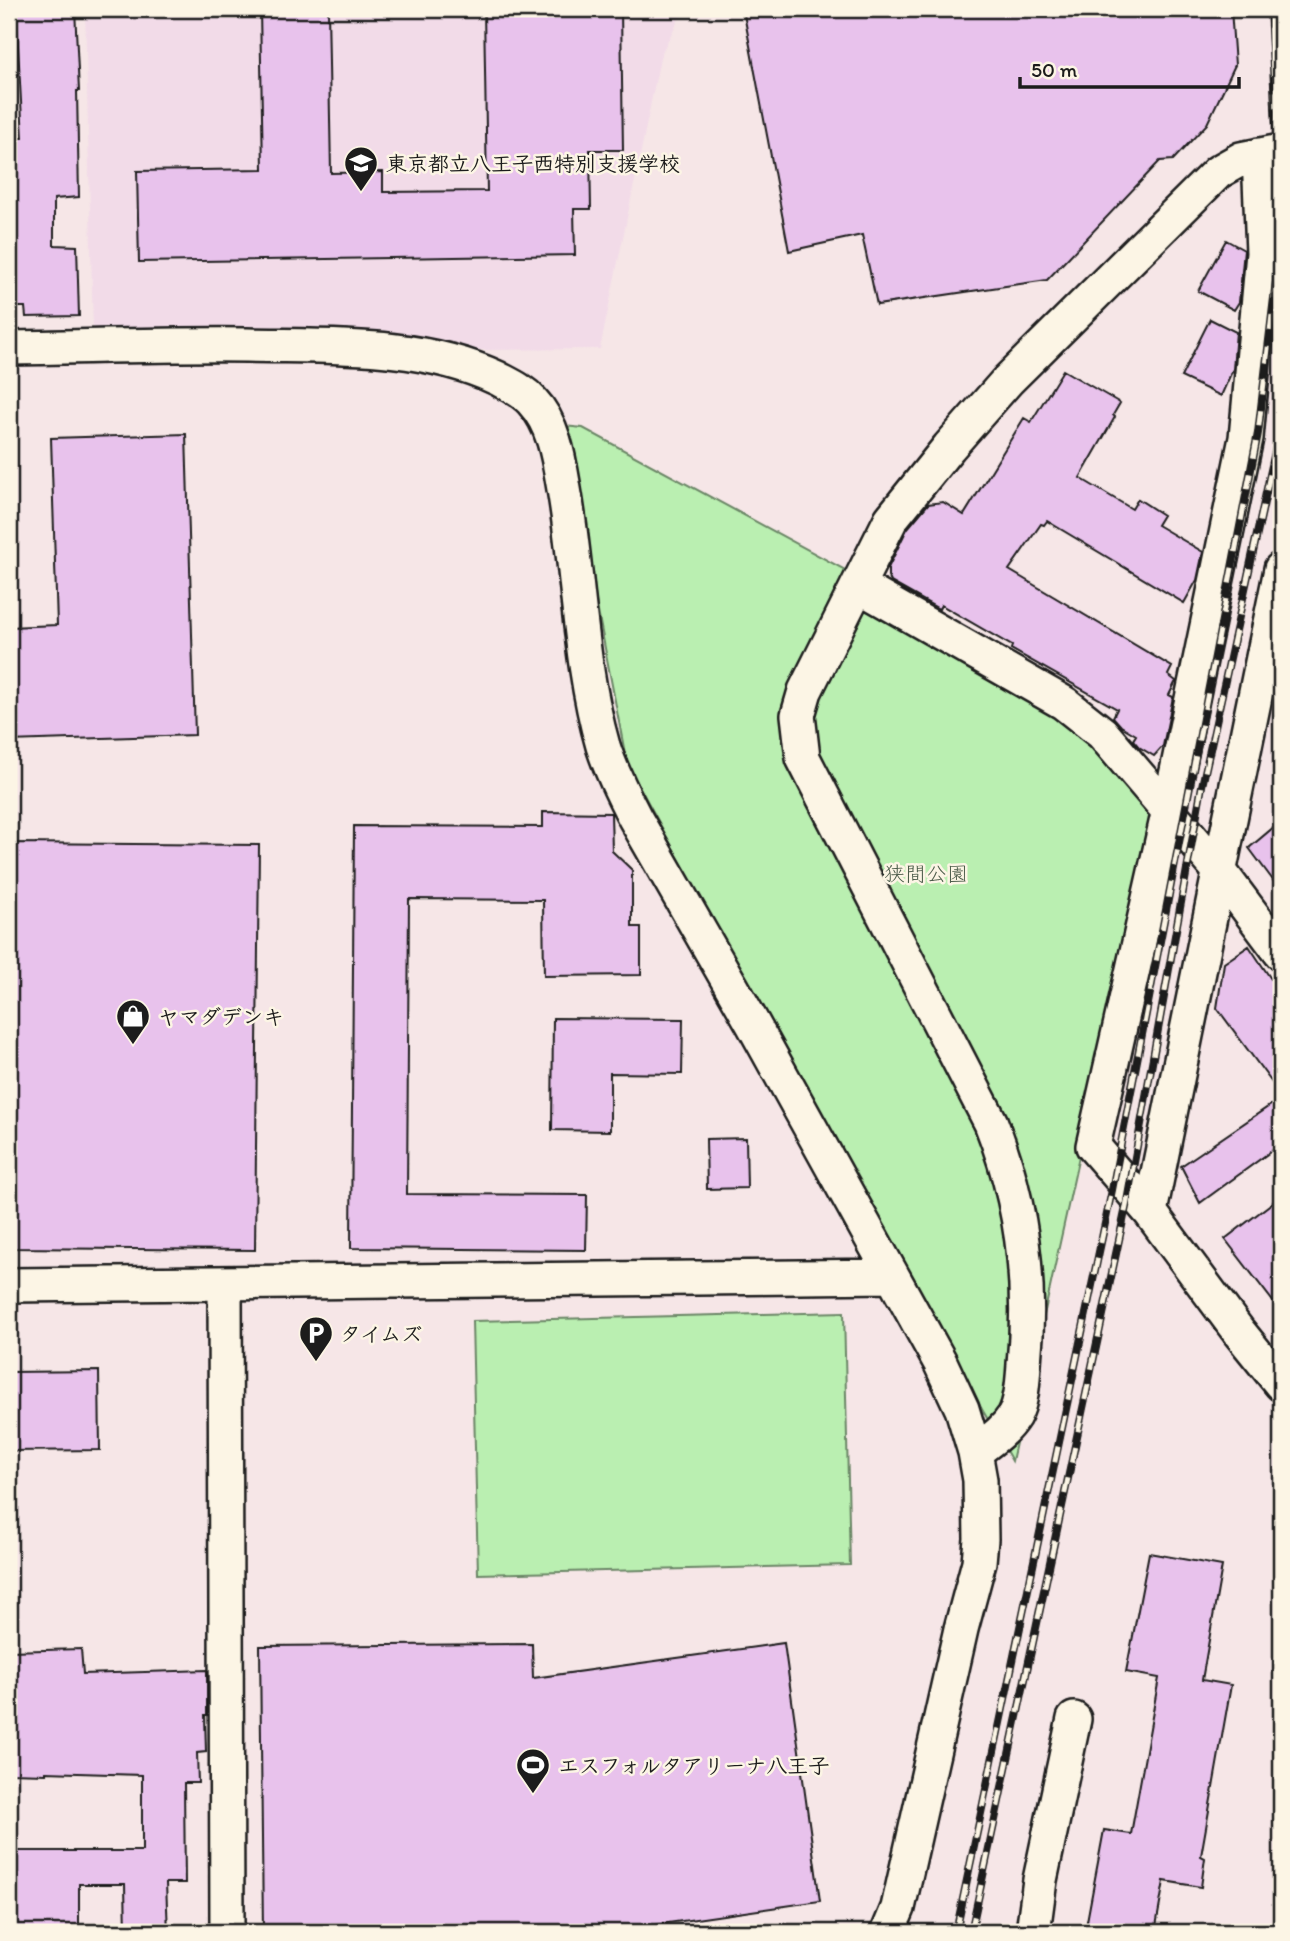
<svg xmlns="http://www.w3.org/2000/svg" width="1290" height="1941" font-family="Itim,'Klee One',sans-serif">
  <style>
    .built { fill: #f2dbe8 }
    .green { fill: #baefb1; stroke: #6b8666; stroke-width: 2 }
    .building { fill: #e8c2ec; stroke: #1c1c1c; stroke-width: 2 }
    .lines { fill: none; stroke-linecap: round; stroke-linejoin: round }
    .minor-casing { stroke: #1c1c1c; stroke-width: 38 }
    .minor { stroke: #fcf5e5; stroke-width: 33 }
    .rail-casing { stroke: #1c1c1c; stroke-width: 8 }
    .rail { stroke: #fcf5e5; stroke-width: 5; stroke-dasharray: 16; stroke-linecap: butt }
    .labels { text-anchor: middle; dominant-baseline: central; stroke-width: 5; stroke-linejoin: round; paint-order: stroke }
    .poi-label { font-size: 21px; font-weight: bold; fill: #1c1c1c; stroke: #fcf5e5; text-anchor: start }
    .park-label { font-size: 21px; fill: #4b5b49; stroke: #fcf5e5 }
  </style>
  <rect width="100%" height="100%" fill="#f6e6e7"/>
  <filter id="ink" filterUnits="userSpaceOnUse"><feTurbulence type="fractalNoise" baseFrequency=".0143" numOctaves="2"/><feDisplacementMap in="SourceGraphic" scale="14" xChannelSelector="R" yChannelSelector="G"/><feConvolveMatrix kernelMatrix="1 2 1 2 8 2 1 2 1" color-interpolation-filters="sRGB"/></filter>
  <g filter="url(#ink)">
    <path class="built" d="M85,9H684L661,54L600,349L476,350L403,336L93,331Z"/>
    <path class="green" d="M554,425L583,428L862,579L1128,753L1159,792L1012,1461L947,1349L627,764L565,438Z
      M844,1312L850,1565L478,1574L472,1321Z"/>
    <path class="building" d="M16,9H75L79,91H77L79,197L54,199V245L77,246L79,316L26,317L25,307H9V138H23Z
      M260,9H328L331,173L383,172V192L487,191L484,9H621L623,150H590L591,209H574L575,255L139,262L137,171L263,169Z
      M743,9H1231L1235,65L1207,124L1173,160L1160,161L1047,280L877,305L862,235L789,251Z
      M1226,240L1244,250L1239,302L1234,310L1198,291Z
      M1210,319L1236,332L1233,369L1221,396L1181,377Z
      M1063,370L1120,403L1113,415L1115,417L1080,478L1132,509L1138,499L1163,515L1157,525L1203,552L1197,580L1184,603L1047,521L1044,525L1041,524L1009,570L1172,667L1168,675L1176,681L1169,695L1173,697L1163,746L1154,756L1139,747L1133,740L1136,735L1121,726L1113,717L1117,709L1011,649L1012,646L941,605L939,609L891,582L888,576V568L907,529L928,504L943,502L964,515L1024,418L1031,422Z
      M186,434L195,735L9,741V627L57,625L51,438Z
      M543,812L611,813L612,851L632,870V927H641V975L544,976L543,900L409,899L407,1194L587,1195L586,1250L351,1248L354,826L543,827Z
      M1281,821V891L1249,848Z
      M9,843L259,845L255,1250L9,1248Z
      M1249,946L1281,994V1095L1217,1008L1224,963Z
      M553,1018L683,1019L682,1074L610,1073V1131L552,1130Z
      M1281,1098V1144L1200,1203L1181,1166Z
      M746,1138L747,1188L707,1189L706,1139Z
      M1281,1196V1312L1225,1239Z
      M99,1371L100,1450L9,1451V1372Z
      M1149,1553L1222,1566L1202,1680L1231,1685L1201,1856L1205,1858L1201,1887L1164,1881L1155,1932H1085L1104,1830L1131,1834L1159,1678L1126,1672Z
      M784,1643L820,1901L606,1932H263L260,1646L532,1644L533,1678Z
      M81,1649L83,1674L207,1670V1715H205L206,1752L197,1753L198,1783H184L185,1883H166L168,1932H126L125,1884H79V1932H9V1851H142V1775L46,1772V1774L9,1773V1651Z"/>
    <g class="lines">
      <g class="minor-casing">
        <path id="minor" d="M1259,155L1263,253L1246,438L1169,810L1093,1146L1150,1212L1239,1332L1281,1384
          M9,348C88,347 168,344 247,345C329,347 421,342 497,378C510,385 522,390 532,401C554,424 559,459 564,489C579,574 579,663 603,746C611,771 623,795 635,818L753,1024L940,1362L962,1409L975,1452L980,1480L981,1539L979,1562L961,1629L898,1908L888,1932
          M859,586L1064,703L1102,733L1218,869L1281,953
          M1150,1212L1281,569
          M225,1283L227,1932
          M9,1285L892,1276
          M975,1452C989,1441 1004,1432 1014,1416C1022,1402 1023,1380 1024,1364C1032,1282 1021,1199 991,1123L803,758L798,715L805,691L891,519L949,447L1008,380L1218,172L1241,159L1281,151
          M1033,1932L1040,1880L1074,1719"/>
      </g>
      <use href="#minor" class="minor"/>
      <g class="rail-casing">
        <path id="rail" d="M956,1932L1112,1190L1258,433L1276,281L1280,199L1270,9
          M971,1932L1126,1207L1202,786L1278,438L1281,408"/>
      </g>
      <use href="#rail" class="rail"/>
    </g>
  </g>
  <defs>
    <g id="school-pin" transform="scale(1.75)"><path d="M0 17L-7.5 6A9.5 9.5 0 1 1 7.5 6Z" fill="#1c1c1c" stroke="#fcf5e5"/><path d="M0-5L7-2L0 1L-7-2ZM-4 1L0 2.5L4 1V4Q0 6-4 4Z" fill="#fff"/></g>
    <g id="shop-pin" transform="scale(1.75)"><path d="M0 17L-7.5 6A9.5 9.5 0 1 1 7.5 6Z" fill="#1c1c1c" stroke="#fcf5e5"/><path d="M-5-2.5h2.3a2.7 3.5 0 0 1 5.4 0H5L5.5 6h-11ZM-1.5-2.5h3a1.5 2.3 0 0 0-3 0Z" fill="#fff"/></g>
    <g id="parking-pin" transform="scale(1.75)"><path d="M0 17L-7.5 6A9.5 9.5 0 1 1 7.5 6Z" fill="#1c1c1c" stroke="#fcf5e5"/><path d="M-3.5-5.5H1a3.5 3.5 0 0 1 0 7H-1V5.5H-3.5ZM-1-3.4V-.6H.8a1.4 1.4 0 0 0 0-2.8Z" fill="#fff"/></g>
    <g id="stadium-pin" transform="scale(1.75)"><path d="M0 17L-7.5 6A9.5 9.5 0 1 1 7.5 6Z" fill="#1c1c1c" stroke="#fcf5e5"/><path d="M0-5a6.5 5 0 1 0 0 10a6.5 5 0 1 0 0-10ZM-3.5-1.8h7v3.6h-7Z" fill="#fff"/></g>
  </defs>
  <g fill-rule="evenodd">
    <use href="#school-pin" x="361" y="163"/>
    <use href="#shop-pin" x="133" y="1016"/>
    <use href="#parking-pin" x="316" y="1333"/>
    <use href="#stadium-pin" x="533" y="1765"/>
  </g>
  <g class="labels">
    <g class="poi-label">
      <text x="386" y="163">東京都立八王子西特別支援学校</text>
      <text x="158" y="1016">ヤマダデンキ</text>
      <text x="340" y="1333">タイムズ</text>
      <text x="558" y="1765">エスフォルタアリーナ八王子</text>
    </g>
    <g class="park-label">
      <text x="926" y="873">狭間公園</text>
    </g>
  </g>
  <rect width="1290" height="1941" fill="none" stroke="#fcf5e5" stroke-width="35"/>
  <rect x="18" y="18" width="1255" height="1906" fill="none" stroke="#1c1c1c" stroke-width="2.5" filter="url(#ink)"/>
  <path d="M1020 77v10h219v-10" fill="none" stroke="#1c1c1c" stroke-width="3.5"/>
  <text x="1031" y="77" font-size="21" fill="#1c1c1c" stroke="#fcf5e5" stroke-width="5" paint-order="stroke">50 m</text>
</svg>
